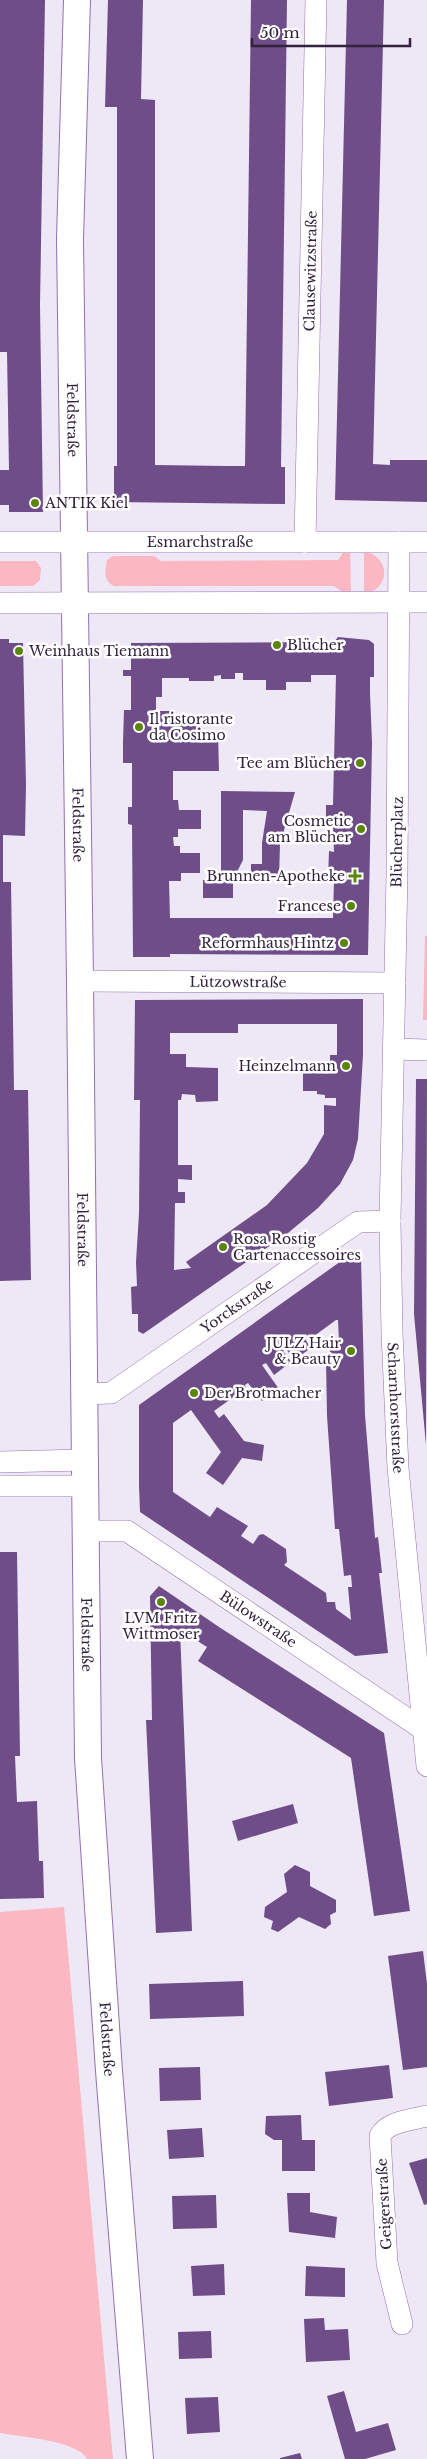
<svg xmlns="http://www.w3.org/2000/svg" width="427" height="2459" font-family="'Libre Baskerville',serif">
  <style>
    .green { fill: #fbb8c2 }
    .building { fill: #6e4d89; fill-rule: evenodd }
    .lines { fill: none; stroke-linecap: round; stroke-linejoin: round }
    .minor-casing { stroke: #9371b0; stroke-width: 22 }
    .tertiary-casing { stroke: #9371b0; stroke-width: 28 }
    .minor { stroke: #fff; stroke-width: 21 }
    .tertiary { stroke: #fff; stroke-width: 26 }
    .poi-dot { fill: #5b850d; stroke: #fff; stroke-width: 2 }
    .labels { text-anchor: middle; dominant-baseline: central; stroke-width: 5; stroke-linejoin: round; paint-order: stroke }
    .street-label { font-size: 14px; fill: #31233d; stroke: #fff }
    .poi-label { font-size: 14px; fill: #31233d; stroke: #fff; text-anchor: end }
  </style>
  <rect width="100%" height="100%" fill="#eee7f5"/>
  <path class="green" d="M346,548H350L351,595H347L334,586H114C103,581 105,571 107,560L113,556H154L161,561L338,560Z
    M364,550C391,559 391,587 364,595Z
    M0,561H36L41,568L40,580L33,586H0Z
    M425,936H427V1020H423Z
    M64,1907L113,2459H87C77,2440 20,2437 0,2433V1912Z"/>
  <path class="building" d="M0,0H45L40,305L43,512H9V505H0V470H9L7,352H0Z
    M108,0H143L141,99L155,100V465L226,466H245L251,0H287L281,467H285V504L114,502V466H117V107H105Z
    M347,0H384L373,464L390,465V460H427V502L335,500Z
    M338,637L369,640L374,644V677H370V693L372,743L368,955L170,954V957H133L132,825L128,824V807H132V763H123V742L124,710H131V676H123V670H131V643L334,642ZM235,673H243V680H266V690H286V682H311V675H336L333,805H326V825H333L334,852L329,851L328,880H334L333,918H170L169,881H181V873H200V853H180V846H174L173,837H178V829H201V810H179L178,800H173V771H219L218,732L202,733V718H172L173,711H156V697H162V678H189V681H214V676L221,675V679H235Z
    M0,639H9V643H23L26,785L25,836L3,835V882H11L14,1090H28L31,1280L0,1281Z
    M221,791L295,792L280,844L279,879L251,880V864H262V843L267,811L243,810V860L233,880V898H203V880H221Z
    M363,999V1055L358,1139L353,1160L340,1184L318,1208L288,1233L143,1334L138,1331V1314H132L131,1287L137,1286L136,1262L139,1213L140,1100H134L135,1000ZM238,1024H337V1055H330V1063L303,1062V1091H317V1094L325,1095V1098H336V1106L324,1105V1134L307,1163L267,1205L186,1262L191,1268L174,1270L175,1203H185V1192H178V1179L192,1180V1165H178V1100H181L182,1094L195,1095L196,1102L218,1101V1068L186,1067V1054H170V1033H238Z
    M416,1079H427L426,1445L414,1314Z
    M351,1254L361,1258L365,1415L374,1525L375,1538L378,1537L382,1573H379L388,1653L355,1656L140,1512L139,1485V1405ZM336,1320H338L339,1342H330V1360H326L327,1416L335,1529H339L344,1576L351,1575L352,1587H348L351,1620L336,1609L335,1602H327L326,1593L284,1565L287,1562L286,1549L263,1534L259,1535L253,1544L241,1536L248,1526L217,1507L210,1517L173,1492V1423L191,1410L221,1452L206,1473L223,1485L242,1458L262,1461L264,1445L244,1441L224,1414L219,1418L214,1411L246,1388L245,1385L248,1383L262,1401L279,1389L262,1365L266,1363L274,1375L291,1362L283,1351L286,1349L294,1360L311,1348L303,1336L306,1334L310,1339Z
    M0,1552H17L20,1756H15L17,1802L37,1801L39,1861H43L44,1898L0,1899Z
    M159,1586L219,1627L384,1733L410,1911L374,1916L351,1758L198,1661L207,1647L180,1630L192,1931L156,1933L146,1720H152L150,1596Z
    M293,1804L298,1823L238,1841L232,1821Z
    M295,1865L310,1872V1886L336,1900V1912L330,1915L331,1924L325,1929L299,1917L278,1932L271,1929L273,1921L264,1917L265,1907L287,1892L284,1874Z
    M423,1951L427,1984V2067L403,2070L388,1956Z
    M243,1981L244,2016L150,2019L149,1984Z
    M389,2065L393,2098L329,2106L325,2072Z
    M200,2067L201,2100L160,2101L159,2068Z
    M301,2115L302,2140H315V2171H282V2140H274L265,2134L266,2116Z
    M202,2128L204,2157L169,2159L167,2130Z
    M427,2158V2204L424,2205L409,2163Z
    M287,2193H310V2212L337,2217L335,2238L289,2232Z
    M216,2195L217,2228L173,2229L172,2196Z
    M224,2264L225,2295L193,2296L191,2266Z
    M306,2266L345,2268V2297L305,2296Z
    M324,2318L325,2330L348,2329L350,2360L306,2362L304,2319Z
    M211,2331L212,2358L179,2359L178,2332Z
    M344,2391L356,2432L388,2423L396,2450L365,2459H345L327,2396Z
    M218,2397L220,2432L187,2434L185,2398Z
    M300,2453L302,2459H280V2458Z"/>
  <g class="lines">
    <g class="minor-casing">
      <g id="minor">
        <path id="s1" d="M0,542H427"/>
        <path id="s2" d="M305,542L316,0"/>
        <path id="s3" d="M399,542L397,873L390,1221L392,1333L398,1468L427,1766"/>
        <path d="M0,603L427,602"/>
        <path id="s4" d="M80,981L395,983"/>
        <path d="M394,1049L427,1050"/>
        <path id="s5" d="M84,1394L111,1393L358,1222L390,1221"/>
        <path d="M0,1462L84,1460"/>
        <path d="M0,1486H84"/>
        <path id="s6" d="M85,1531H127L427,1732"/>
        <path d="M402,2324L387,2263L380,2136C388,2121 412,2120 427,2116"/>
      </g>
    </g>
    <g class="tertiary-casing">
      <g id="tertiary">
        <path id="s7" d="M77,0L70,239L80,981L88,1758L109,2071L140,2459"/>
      </g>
    </g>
    <use href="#minor" class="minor"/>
    <use href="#tertiary" class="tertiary"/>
  </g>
  <g class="poi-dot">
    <circle cx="35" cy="503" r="5"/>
    <circle cx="277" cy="645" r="5"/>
    <circle cx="19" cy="651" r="5"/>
    <circle cx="139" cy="727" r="5"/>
    <circle cx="360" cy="763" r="5"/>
    <circle cx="361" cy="829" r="5"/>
    <path d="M352.5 868.5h5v5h5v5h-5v5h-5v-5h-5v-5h5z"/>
    <circle cx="351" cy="906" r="5"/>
    <circle cx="344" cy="943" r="5"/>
    <circle cx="346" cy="1066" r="5"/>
    <circle cx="223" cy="1247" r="5"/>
    <circle cx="351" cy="1351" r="5"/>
    <circle cx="194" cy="1393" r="5"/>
    <circle cx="161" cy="1602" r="5"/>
  </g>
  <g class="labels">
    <g class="street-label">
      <text stroke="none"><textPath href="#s2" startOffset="271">Clausewitzstraße</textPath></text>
      <text stroke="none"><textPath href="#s7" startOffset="420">Feldstraße</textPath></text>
      <text stroke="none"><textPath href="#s1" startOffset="200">Esmarchstraße</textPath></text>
      <text stroke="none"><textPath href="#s7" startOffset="825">Feldstraße</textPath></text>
      <text transform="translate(397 842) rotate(-89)">Blücherplatz</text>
      <text stroke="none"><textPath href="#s4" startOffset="158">Lützowstraße</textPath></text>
      <text stroke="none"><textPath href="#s7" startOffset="1230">Feldstraße</textPath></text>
      <text stroke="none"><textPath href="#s5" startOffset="180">Yorckstraße</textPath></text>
      <text stroke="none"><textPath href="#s3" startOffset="866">Scharnhorststraße</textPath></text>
      <text stroke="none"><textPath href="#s6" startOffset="200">Bülowstraße</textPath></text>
      <text stroke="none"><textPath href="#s7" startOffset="1635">Feldstraße</textPath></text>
      <text stroke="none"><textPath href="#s7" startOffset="2040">Feldstraße</textPath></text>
      <text transform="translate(384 2204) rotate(-93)">Geigerstraße</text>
    </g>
    <g class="poi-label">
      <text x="45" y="503" text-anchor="start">ANTIK Kiel</text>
      <text x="287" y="645" text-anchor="start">Blücher</text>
      <text x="29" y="651" text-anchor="start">Weinhaus Tiemann</text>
      <text x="149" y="719" text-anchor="start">Il ristorante<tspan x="149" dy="16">da Cosimo</tspan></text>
      <text x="350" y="763">Tee am Blücher</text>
      <text x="351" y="821">Cosmetic<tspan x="351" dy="16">am Blücher</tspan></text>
      <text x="345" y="876">Brunnen-Apotheke</text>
      <text x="341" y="906">Francese</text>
      <text x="334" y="943">Reformhaus Hintz</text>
      <text x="336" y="1066">Heinzelmann</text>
      <text x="233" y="1239" text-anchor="start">Rosa Rostig<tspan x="233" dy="16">Gartenaccessoires</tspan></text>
      <text x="341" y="1343">JULZ Hair<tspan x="341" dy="16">&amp; Beauty</tspan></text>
      <text x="204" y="1393" text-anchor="start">Der Brotmacher</text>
      <text x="161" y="1618" text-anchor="middle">LVM Fritz<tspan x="161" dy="16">Wittmoser</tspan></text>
    </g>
  </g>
  <path d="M252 38v8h158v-8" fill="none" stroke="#31233d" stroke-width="2.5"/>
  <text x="260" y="38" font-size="15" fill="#31233d" stroke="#ffffff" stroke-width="4" paint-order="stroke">50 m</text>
</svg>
